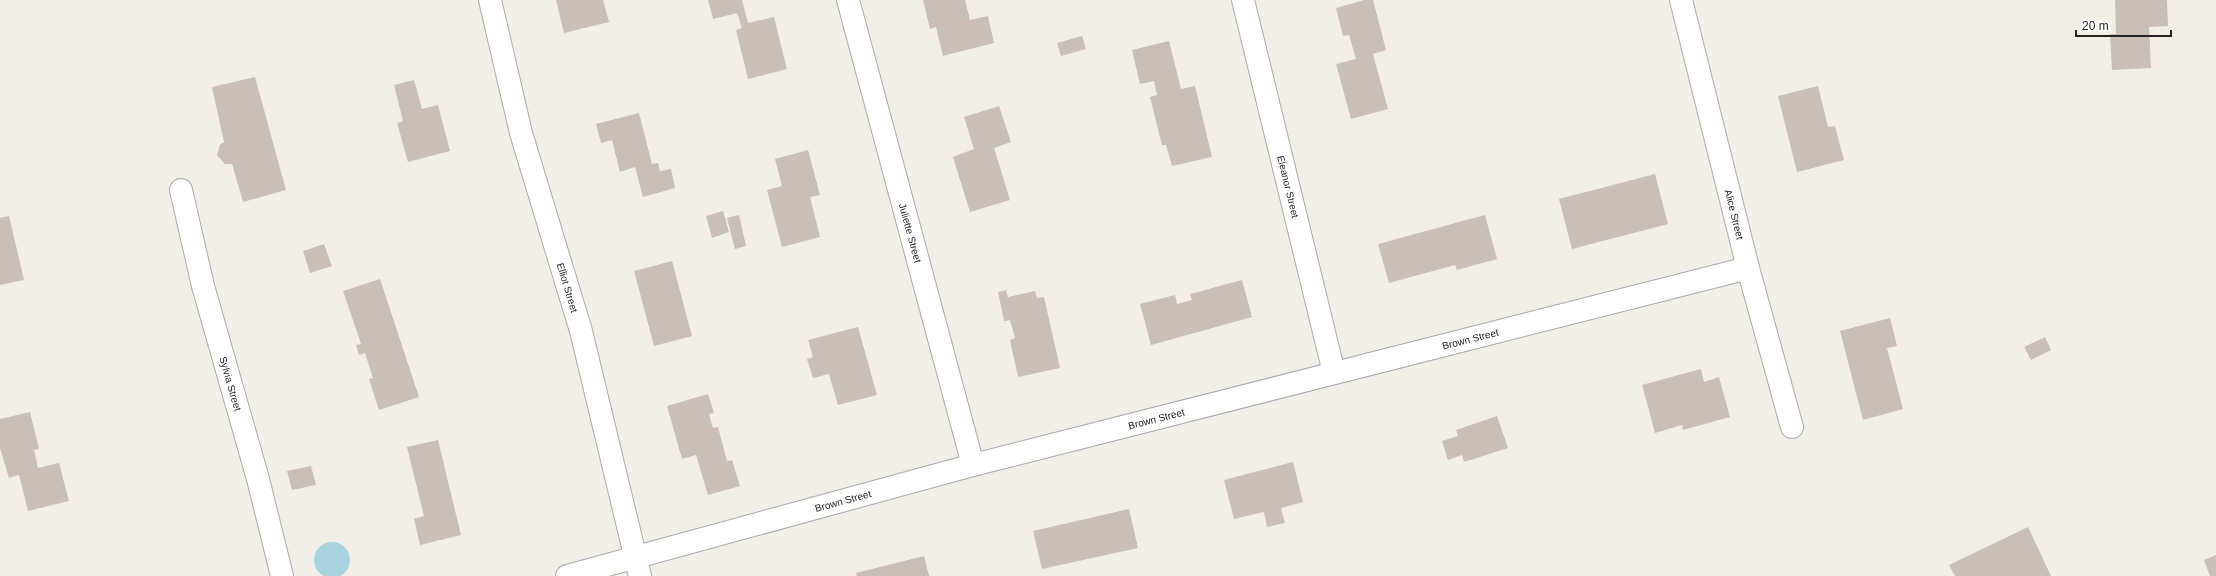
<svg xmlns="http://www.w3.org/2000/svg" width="2216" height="576" font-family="Helvetica,sans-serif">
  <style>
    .water { fill: #aad3df }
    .building { fill: #c7bfb8 }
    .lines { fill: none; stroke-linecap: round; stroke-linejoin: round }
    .minor-casing { stroke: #a9a9a9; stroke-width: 24 }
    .minor { stroke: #fff; stroke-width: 22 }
    .labels { text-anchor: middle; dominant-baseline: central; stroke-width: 3.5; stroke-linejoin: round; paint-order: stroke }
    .street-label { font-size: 10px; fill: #222; stroke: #fff }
  </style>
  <rect width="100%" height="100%" fill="#f2efe9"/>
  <path class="water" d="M314 560a18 18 0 1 1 36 0a18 18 0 1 1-36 0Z"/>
  <path class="building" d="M556,0H603L609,22L564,33Z
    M708,0H742L748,23L774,17L787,69L748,79L736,30L742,28L737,13L713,19Z
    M923,0H965L970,20L988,16L994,43L943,56L936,27L930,29Z
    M1364,0H1373L1386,50L1373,54L1388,109L1351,119L1336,64L1356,59L1349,35L1343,36L1336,8Z
    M2115,0H2167L2168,26L2149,27L2151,68L2112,70L2110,34H2116Z
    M1082,36L1086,49L1061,56L1057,43Z
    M1169,41L1181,89L1195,86L1212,157L1172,166L1166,145H1162L1150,97L1157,95L1154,81L1140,84L1132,50Z
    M255,77L286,190L243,202L232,164H225L217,155L220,145L224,142L212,87Z
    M414,80L422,109L438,105L450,151L408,162L397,123L403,121L394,85Z
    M1818,86L1828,127L1835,126L1844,160L1797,172L1778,96Z
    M999,106L1011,142L994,148L1010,200L970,212L953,157L974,149L964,117Z
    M639,113L652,164L658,163L660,171L671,169L675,188L643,197L635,167L620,172L612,140L601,143L596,124Z
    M808,150L820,195L810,197L820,237L782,247L767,190L782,186L775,159Z
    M1655,174L1668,224L1572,249L1559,199Z
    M723,211L729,232L712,238L706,216Z
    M739,215L746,246L735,249L727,218Z
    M1485,215L1497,259L1457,270L1455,265L1389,283L1378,244Z
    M9,216L24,280L0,285V218Z
    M324,244L332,266L310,273L303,251Z
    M672,261L692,336L654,346L634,271Z
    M380,279L419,397L379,410L369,379L373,378L365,353L359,355L356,345L361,344L343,291Z
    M1242,280L1252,317L1151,345L1140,304L1175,295L1177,304L1192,300L1190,294Z
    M1006,290L1008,297L1035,291L1037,298L1044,297L1060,368L1018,377L1010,340L1015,338L1010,320L1004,321L998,292Z
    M1890,318L1897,346L1887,348L1903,409L1863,420L1840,331Z
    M858,327L877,395L838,405L829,374L813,378L807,359L813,357L808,340Z
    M2045,337L2051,350L2031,360L2024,347Z
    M1701,369L1704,382L1719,377L1730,417L1683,430L1682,425L1655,433L1642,385Z
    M708,394L714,413L709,414L713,428L718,427L727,461L732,460L740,486L708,495L696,455L682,459L667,406Z
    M30,412L39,449L34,450L38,468L59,463L69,501L28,511L19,475L9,478L0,448V419Z
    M1497,416L1508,448L1464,462L1462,455L1448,460L1442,441L1458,436L1456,430Z
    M438,440L461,535L420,545L414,519L424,516L407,447Z
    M1293,462L1303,502L1281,508L1285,523L1267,527L1264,512L1234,519L1224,480Z
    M311,466L316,485L292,490L287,471Z
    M1129,509L1138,548L1042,569L1033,531Z
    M2028,527L2051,576H1955L1949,565Z
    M2216,555V576H2210L2204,560Z
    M924,556L929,576H857L856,573Z"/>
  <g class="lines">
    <g class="minor-casing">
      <g id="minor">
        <path id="s1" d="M490,0L521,133L581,331L640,576"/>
        <path id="s2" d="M848,0L973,465"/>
        <path id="s3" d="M1243,0L1334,373"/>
        <path id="s4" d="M1681,0L1748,268L1792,427"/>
        <path id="s5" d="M181,190L203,286L258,479L282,576"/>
        <path id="s6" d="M567,576L973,465L1748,268"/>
      </g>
    </g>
    <use href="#minor" class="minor"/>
  </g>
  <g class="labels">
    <g class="street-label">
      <text stroke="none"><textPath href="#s3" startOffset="192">Eleanor Street</textPath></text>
      <text stroke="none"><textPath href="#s4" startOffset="221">Alice Street</textPath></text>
      <text stroke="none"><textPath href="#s2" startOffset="241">Juliette Street</textPath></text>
      <text stroke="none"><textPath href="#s1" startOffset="298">Elliot Street</textPath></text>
      <text stroke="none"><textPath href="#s6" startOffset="934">Brown Street</textPath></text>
      <text stroke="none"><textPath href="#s5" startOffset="200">Sylvia Street</textPath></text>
      <text stroke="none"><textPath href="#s6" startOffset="610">Brown Street</textPath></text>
      <text stroke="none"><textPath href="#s6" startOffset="286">Brown Street</textPath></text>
    </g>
  </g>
  <path d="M2076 30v6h95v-6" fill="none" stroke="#222222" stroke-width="2"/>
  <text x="2082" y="30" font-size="12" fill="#222222" stroke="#ffffff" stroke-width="3" paint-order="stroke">20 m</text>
</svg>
